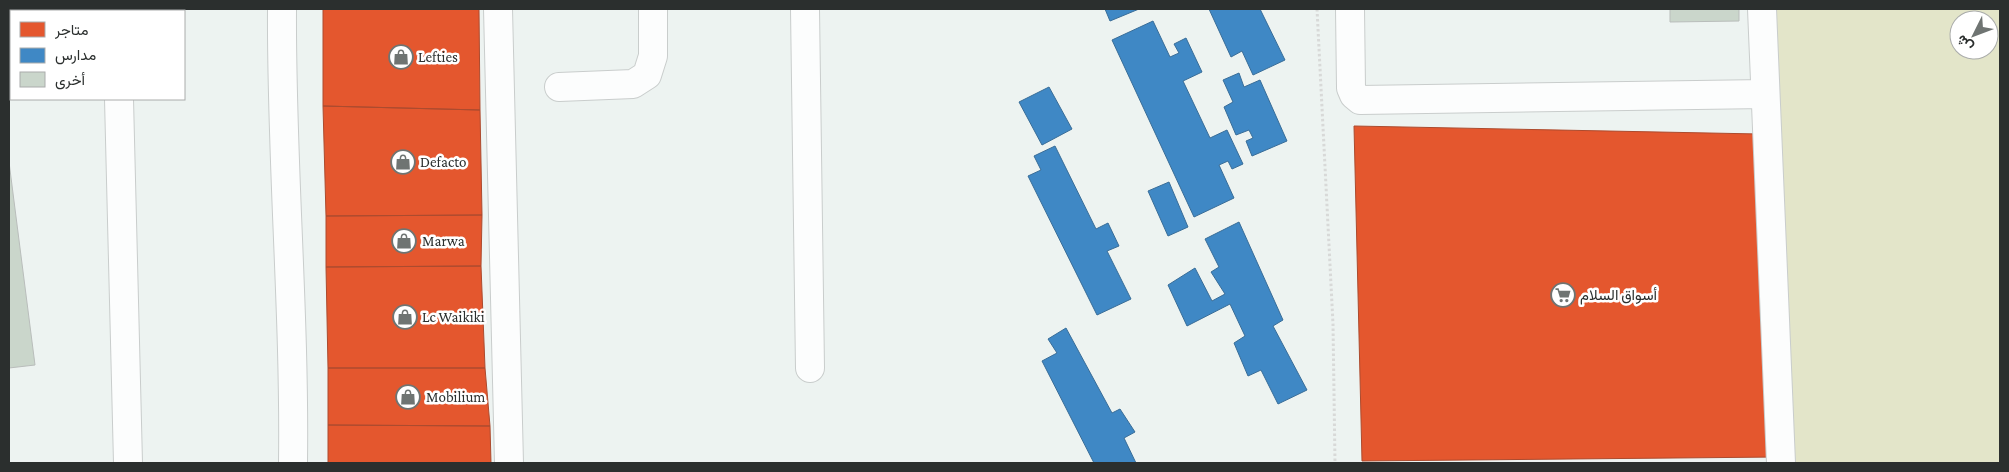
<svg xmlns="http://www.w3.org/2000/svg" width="2009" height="472" font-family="'Crimson Pro',Vazirmatn,serif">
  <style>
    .green { fill: #e3e5c9; fill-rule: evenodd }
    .shops { fill: #e4572e; stroke: #ac4b2e }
    .schools { fill: #3f88c5; stroke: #396d98 }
    .building { fill: #cad6cb; stroke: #b9bdbb }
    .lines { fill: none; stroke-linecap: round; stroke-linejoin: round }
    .minor-casing { stroke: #c9cdcc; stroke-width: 30 }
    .path { stroke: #d8d9d8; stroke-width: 3; stroke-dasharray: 2.5 2.5; stroke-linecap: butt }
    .minor { stroke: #fcfdfd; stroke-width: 28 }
    .labels { text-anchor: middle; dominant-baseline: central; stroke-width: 5; stroke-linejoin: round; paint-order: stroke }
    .poi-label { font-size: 15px; fill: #2b2f2e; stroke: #fff; text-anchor: start }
  </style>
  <rect width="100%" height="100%" fill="#edf3f1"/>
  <path class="green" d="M1765,9H2000V463H1784ZM1959,20H1989V50H1959Z"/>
  <path class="shops" d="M323,9H479L480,110L323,106Z
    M323,106L480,110L482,215L326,216Z
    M1354,126L1759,134L1777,457L1362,461Z
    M482,215L481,266L326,267V216Z
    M481,266L485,368H328L326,267Z
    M328,368H485L490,426L328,425Z
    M328,425L490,426L491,463H328Z"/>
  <path class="schools" d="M1105,9H1139L1110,21Z
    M1209,9H1260L1285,60L1253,75L1242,51L1231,57Z
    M1153,21L1170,57L1179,53L1174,44L1186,38L1202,72L1183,81L1210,138L1227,130L1243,164L1232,169L1228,161L1219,165L1234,198L1194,217L1112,40Z
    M1239,73L1244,87L1260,80L1287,141L1252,156L1246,141L1253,138L1249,130L1236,135L1224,107L1233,102L1223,80Z
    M1049,87L1072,129L1042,145L1019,102Z
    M1055,146L1096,229L1108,223L1119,246L1107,251L1131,299L1097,315L1028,176L1041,170L1034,156Z
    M1169,182L1188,227L1168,236L1148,191Z
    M1239,222L1283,320L1273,326L1307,390L1278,404L1261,370L1248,376L1234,343L1245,336L1230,304L1187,326L1168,285L1195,268L1212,301L1225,294L1211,272L1219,267L1205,239Z
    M1066,328L1112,413L1120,409L1135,432L1124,438L1136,463H1094L1042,361L1057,353L1048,339Z"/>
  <path class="building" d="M1670,9H1739V21L1670,22Z
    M9,162L35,365L9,368Z"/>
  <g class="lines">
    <g class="minor-casing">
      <path id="minor" d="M117,9L118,11
        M282,9C281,160 295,312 293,463
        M498,9L509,463
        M805,9L810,368
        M1350,9L1351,88L1354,95L1360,100L1765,94
        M1762,9L1781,463
        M559,87L633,84L647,75L653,56V9
        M119,99L128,463"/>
    </g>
    <path class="path" d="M1317,9L1333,324L1335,463"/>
    <use href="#minor" class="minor"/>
  </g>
  <defs>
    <g id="shop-ring" transform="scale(1.25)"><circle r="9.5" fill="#fff" stroke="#6f7472" stroke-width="1.5"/><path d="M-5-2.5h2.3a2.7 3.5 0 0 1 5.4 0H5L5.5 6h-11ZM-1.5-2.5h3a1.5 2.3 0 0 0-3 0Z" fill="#6f7472"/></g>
    <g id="supermarket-ring" transform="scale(1.25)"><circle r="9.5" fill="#fff" stroke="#6f7472" stroke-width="1.5"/><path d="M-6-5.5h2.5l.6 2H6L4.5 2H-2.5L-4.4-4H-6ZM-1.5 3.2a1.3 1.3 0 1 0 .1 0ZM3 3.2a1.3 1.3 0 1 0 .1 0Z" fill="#6f7472"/></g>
  </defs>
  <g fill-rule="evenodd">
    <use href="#shop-ring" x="401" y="57"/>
    <use href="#shop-ring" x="403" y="162"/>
    <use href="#shop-ring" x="404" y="241"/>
    <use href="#supermarket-ring" x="1563" y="295"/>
    <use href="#shop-ring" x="405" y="317"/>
    <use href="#shop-ring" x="408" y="397"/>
  </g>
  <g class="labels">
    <g class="poi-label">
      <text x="418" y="57">Lefties</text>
      <text x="420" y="162">Defacto</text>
      <text x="422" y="241">Marwa</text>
      <text x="1580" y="295">أسواق السلام</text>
      <text x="422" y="317">Lc Waikiki</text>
      <text x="426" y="397">Mobilium</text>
    </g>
  </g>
  <rect width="2009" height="472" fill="none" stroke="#2b2f2e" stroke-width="20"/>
  <rect x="10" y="10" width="175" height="90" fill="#ffffff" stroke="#aaacab"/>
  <rect x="20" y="22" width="25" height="15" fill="#e4572e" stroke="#aaacab"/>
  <text x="55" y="35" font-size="15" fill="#2b2f2e">متاجر</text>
  <rect x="20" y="48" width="25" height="15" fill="#3f88c5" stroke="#aaacab"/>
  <text x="55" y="60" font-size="15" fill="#2b2f2e">مدارس</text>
  <rect x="20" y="72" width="25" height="15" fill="#cad6cb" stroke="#aaacab"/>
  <text x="55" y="85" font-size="15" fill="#2b2f2e">أخرى</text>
  <g transform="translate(1974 35) rotate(228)"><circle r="24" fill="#ffffff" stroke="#aaacab"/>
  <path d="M0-4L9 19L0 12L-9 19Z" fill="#6f7472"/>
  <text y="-8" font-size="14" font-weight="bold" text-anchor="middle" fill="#2b2f2e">ش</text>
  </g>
</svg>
